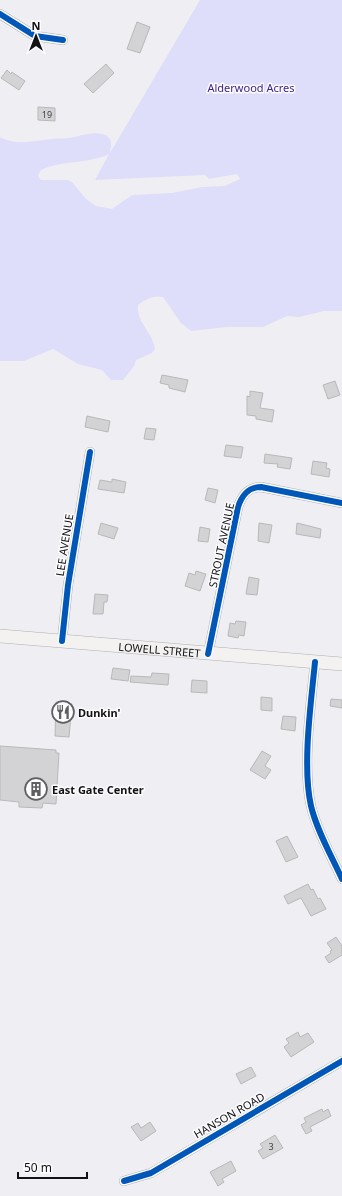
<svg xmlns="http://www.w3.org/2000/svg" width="342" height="1196" font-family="'Noto Sans',sans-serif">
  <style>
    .green { fill: #deddfa; fill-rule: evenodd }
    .building { fill: #d3d2d4; stroke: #b9b8b9 }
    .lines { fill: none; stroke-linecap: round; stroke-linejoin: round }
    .street-casing { stroke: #afafb2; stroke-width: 10 }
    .secondary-casing { stroke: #afafb2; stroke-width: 14 }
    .street { stroke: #fdfdfd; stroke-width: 9 }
    .secondary { stroke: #f4f2f1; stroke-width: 13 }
    .cycleway-casing { stroke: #fcfcff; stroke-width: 8 }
    .cycleway { stroke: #0057b8; stroke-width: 6 }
    .labels { text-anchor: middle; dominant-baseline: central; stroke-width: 3; stroke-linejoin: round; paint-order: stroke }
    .number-label { font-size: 9px; fill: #424244 }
    .park-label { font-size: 11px; fill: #3e238a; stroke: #fcfcff }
    .street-label { font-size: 11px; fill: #121214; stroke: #fcfcff }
    .poi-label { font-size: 11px; font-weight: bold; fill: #121214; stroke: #fcfcff; text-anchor: start }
  </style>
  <rect width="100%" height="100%" fill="#efeff3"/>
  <path class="green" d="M200,0H342V311H324L299,317L287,316L263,327H227L191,331L181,323L163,297C153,295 146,299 138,305C136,322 153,333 155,349L152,353L136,360L134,366L123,380H111L102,370L78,364L53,349L24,361H0V137C16,146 34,141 52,139C57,138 62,139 68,138C79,137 93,130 105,135C113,138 111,147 110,153ZM109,154L95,180L205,175L209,179L237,174L240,179L225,186L202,187L172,193L132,195L112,209L96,206L86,199L72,182L67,180H41L38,176L41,170C62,160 88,164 109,154Z"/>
  <path class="building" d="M137,22L150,27L140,53L127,49Z
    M106,64L114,73L93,93L84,84Z
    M7,70L11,74L12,72L25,81L19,90L1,78Z
    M38,107L55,108V121L38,120Z
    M162,375L188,380L185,392L169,388V385L160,383Z
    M335,381L340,395L328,399L323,385Z
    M250,391L263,393L260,408L274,410L272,422L256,419V416L247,415V396L250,397Z
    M87,416L110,421L108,432L85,427Z
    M146,428L156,429L154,440L144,439Z
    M226,445L243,447L241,458L224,456Z
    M265,454L292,458L290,469L277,467L278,464L264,463Z
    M313,461L327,463L326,468L330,469L329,477L311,474Z
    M112,479L126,482L124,493L98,489L100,480L112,482Z
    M208,488L218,490L215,503L205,500Z
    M101,523L118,528L114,539L98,534Z
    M259,523L272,525L269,543L258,541Z
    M297,523L321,529L320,538L296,534Z
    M200,527L210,529L208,542L198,541Z
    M196,571L206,574L200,591L185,586L189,573L195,575Z
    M249,577L259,579L257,595L246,594Z
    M95,594L108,595L107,602H104L103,614H93Z
    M236,621L246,622L244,636L239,635L238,638L228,636L230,623L235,624Z
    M113,668L130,670L128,681L111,679Z
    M152,673L169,674L168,685L130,682L131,676L151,677Z
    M192,680L207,681V693L191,692Z
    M261,697L272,698V711L261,710Z
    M331,699L342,700V708L330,706Z
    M56,702L72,704L69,737L55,736Z
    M283,716L296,717L295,731L281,729Z
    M0,746L56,750V753H59L56,804L43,803L42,808L19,807V802L0,800Z
    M262,751L271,756L265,766L271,770L265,779L250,770Z
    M287,836L298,857L286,862L276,841Z
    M308,884L311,890L313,889L318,899L320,898L326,909L311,916L301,898L288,904L284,896Z
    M336,937L342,946V955L329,963L325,957L331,953L330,951L332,950L327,943Z
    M298,1032L300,1037L308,1033L314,1042L291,1057L284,1047L289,1043L286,1039Z
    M251,1067L256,1076L241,1084L236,1074Z
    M322,1109L323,1112L328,1109L331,1116L310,1127L312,1131L306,1134L301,1125L306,1122L304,1118Z
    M150,1122L156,1131L141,1141L131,1127L138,1123L141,1128Z
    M275,1135L283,1148L263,1159L258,1151L263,1148L260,1144Z
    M231,1161L236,1171L222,1179L224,1182L218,1186L210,1172Z"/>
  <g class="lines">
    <g class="street-casing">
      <path id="street" d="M0,14L35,36L63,40
        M62,641L68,585L90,452
        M208,654L238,507C242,495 248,487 261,487L342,503
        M315,662C311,703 302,766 311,806C317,831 331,855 342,879
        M124,1181L151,1173L342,1061"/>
    </g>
    <g class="secondary-casing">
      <g id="secondary">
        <path id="s1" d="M0,636L342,664"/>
      </g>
    </g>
    <use href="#street" class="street"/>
    <use href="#secondary" class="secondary"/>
    <g class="cycleway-casing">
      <path id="cycleway" d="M0,14L35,36L63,40
        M62,641L68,585L90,452
        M208,654L238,507C242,495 248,487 261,487L342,503
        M315,662C311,703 302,766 311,806C317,831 331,855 342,879
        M124,1181L151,1173L342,1061"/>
    </g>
    <use href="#cycleway" class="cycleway"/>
  </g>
  <defs>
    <g id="restaurant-ring" transform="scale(1.15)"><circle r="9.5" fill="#fcfcff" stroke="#5f5f62" stroke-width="1.5"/><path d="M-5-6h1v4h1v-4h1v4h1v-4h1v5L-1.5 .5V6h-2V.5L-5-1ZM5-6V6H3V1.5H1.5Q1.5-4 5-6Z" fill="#5f5f62"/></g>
    <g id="building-ring" transform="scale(1.15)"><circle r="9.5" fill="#fcfcff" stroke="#5f5f62" stroke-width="1.5"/><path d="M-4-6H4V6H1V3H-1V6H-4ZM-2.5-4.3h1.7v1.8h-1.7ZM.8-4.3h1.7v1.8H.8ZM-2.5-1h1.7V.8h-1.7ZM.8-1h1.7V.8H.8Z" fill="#5f5f62"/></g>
  </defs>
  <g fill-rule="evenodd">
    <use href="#restaurant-ring" x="63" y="712"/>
    <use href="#building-ring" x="36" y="789"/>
  </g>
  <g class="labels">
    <g class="number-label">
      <text x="47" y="114">19</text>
      <text x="271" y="1146">3</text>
    </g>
    <g class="park-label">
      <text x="251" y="87">Alderwood Acres</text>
    </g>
    <g class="street-label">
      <text transform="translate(64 545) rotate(-81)">LEE AVENUE</text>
      <text transform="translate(221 545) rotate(-78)">STROUT AVENUE</text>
      <text stroke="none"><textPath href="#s1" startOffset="160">LOWELL STREET</textPath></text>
      <text transform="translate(229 1115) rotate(-30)">HANSON ROAD</text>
    </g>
    <g class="poi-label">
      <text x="78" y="712">Dunkin'</text>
      <text x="52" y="789">East Gate Center</text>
    </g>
  </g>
  <g transform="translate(36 36)" stroke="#fcfcff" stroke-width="3" paint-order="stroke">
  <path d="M0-3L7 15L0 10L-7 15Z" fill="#121214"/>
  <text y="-6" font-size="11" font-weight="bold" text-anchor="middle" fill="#121214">N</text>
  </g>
  <path d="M18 1172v6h69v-6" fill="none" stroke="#121214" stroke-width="2"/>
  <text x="24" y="1172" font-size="12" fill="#121214" stroke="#fcfcff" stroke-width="3" paint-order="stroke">50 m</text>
</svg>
